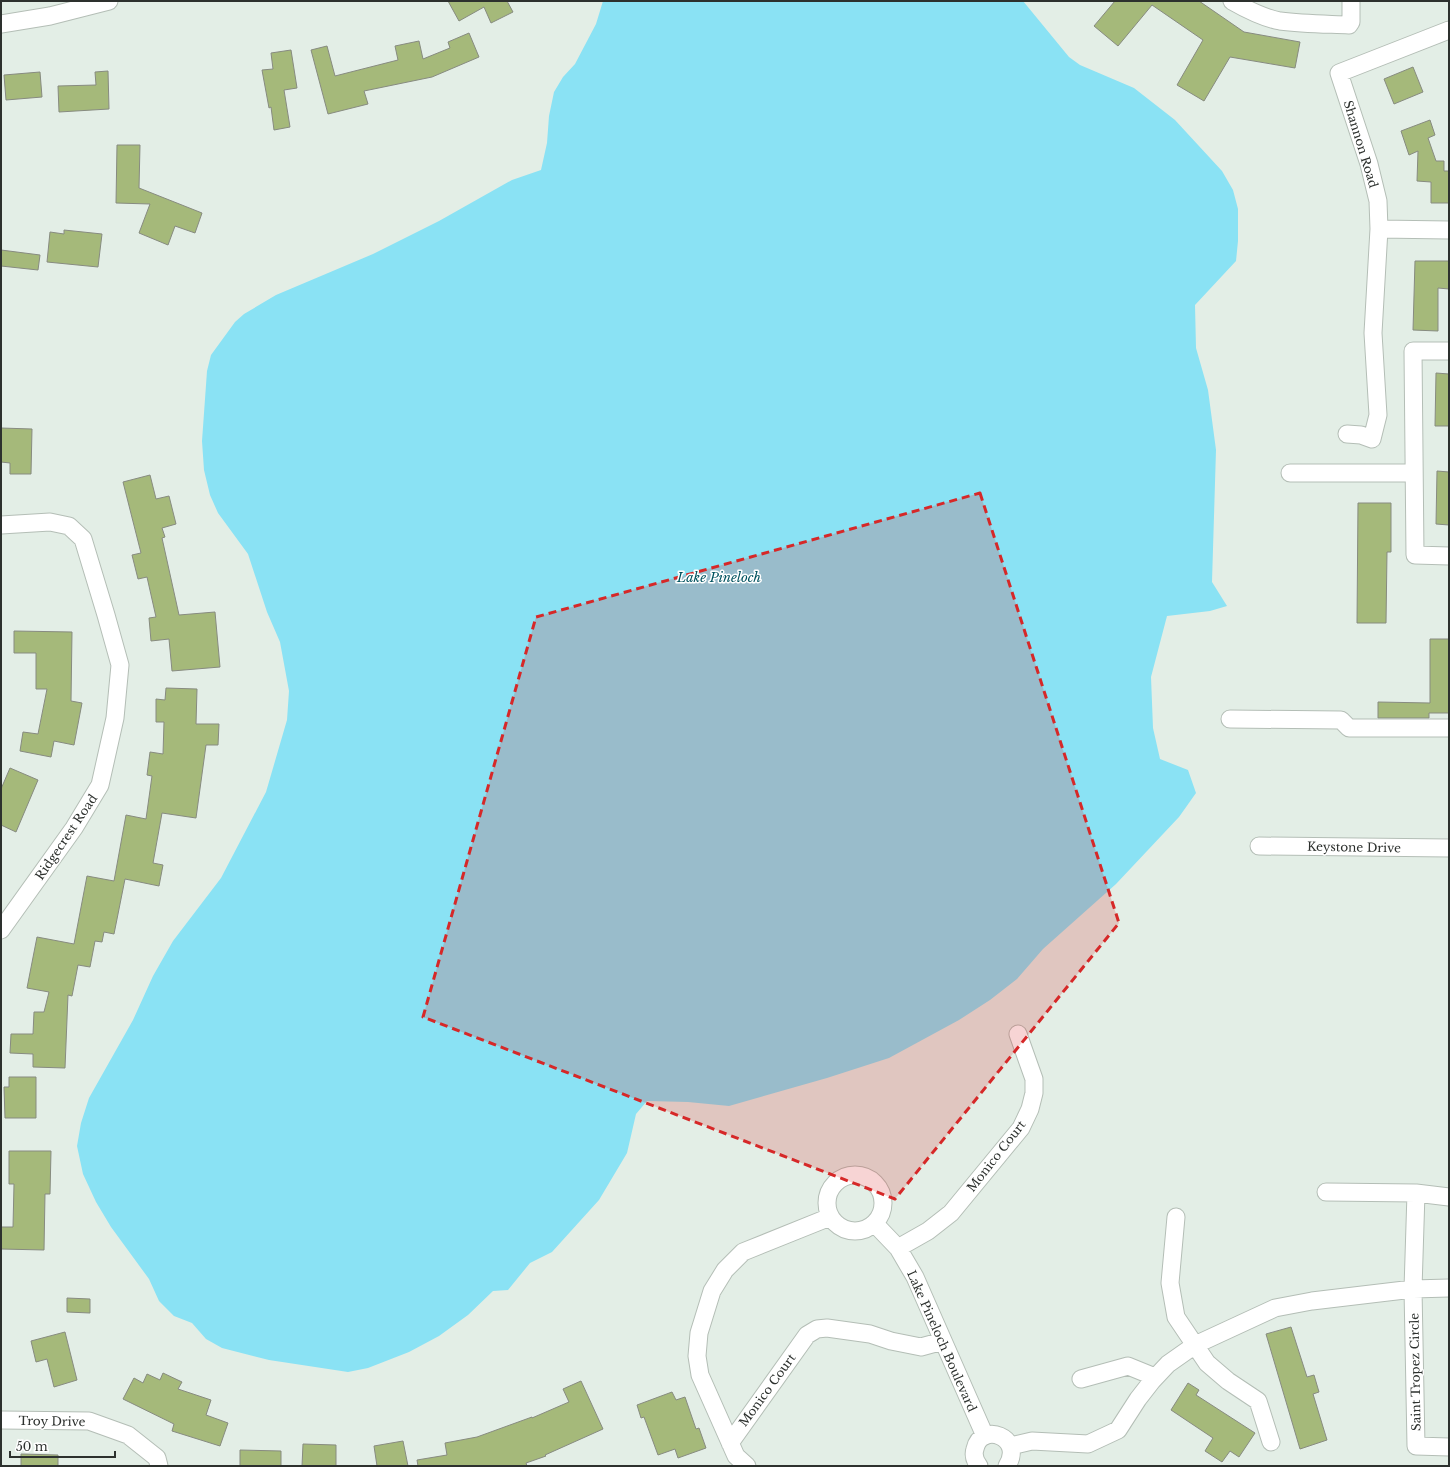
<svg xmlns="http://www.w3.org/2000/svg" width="1450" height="1467" font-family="'Libre Baskerville',serif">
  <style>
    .water { fill: #8ae2f4 }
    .building { fill: #a5b97a; stroke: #878b80 }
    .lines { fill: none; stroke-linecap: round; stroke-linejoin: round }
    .minor-casing { stroke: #b4beb6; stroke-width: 19 }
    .minor { stroke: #fff; stroke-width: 17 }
    .marked { fill: #d62828; fill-opacity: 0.2; stroke: #d62828; stroke-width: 3; stroke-dasharray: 8 5; stroke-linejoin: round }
    .labels { text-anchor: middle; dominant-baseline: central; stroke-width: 3; stroke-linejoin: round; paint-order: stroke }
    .street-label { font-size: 12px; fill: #2d312e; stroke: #fff }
    .water-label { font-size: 13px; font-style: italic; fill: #00525f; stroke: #fff }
  </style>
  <rect width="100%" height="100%" fill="#e3eee6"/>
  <path class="water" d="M603,1H1023L1069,57L1080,65L1134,88L1175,120L1222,171L1233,190L1238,209V241L1236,261L1195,305L1196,348L1208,390L1216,450L1212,582L1227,606L1210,611L1167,616L1151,677L1153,728L1160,759L1188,770L1196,793L1179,817L1116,884L1043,949L1017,979L990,1000L959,1020L889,1058L827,1078L729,1106L688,1102L647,1101L636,1114L627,1153L599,1200L552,1252L530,1263L508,1290L493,1291L468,1315L439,1336L409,1352L368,1368L348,1372L269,1360L222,1348L206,1339L192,1323L174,1316L159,1301L149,1279L111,1227L96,1202L83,1174L77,1146L81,1123L89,1098L133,1020L153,976L173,941L221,878L266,792L287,720L289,691L280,642L267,612L248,554L218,513L210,495L204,470L202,441L207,371L211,355L235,322L244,314L276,295L373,254L439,221L512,180L541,170L547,143L549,116L554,92L563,77L575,64L596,24Z"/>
  <path class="building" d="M448,1H507L513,12L491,23L484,7L459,21Z
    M1115,1H1199L1244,32L1300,42L1295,68L1230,57L1204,101L1177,85L1203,40L1152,5L1118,46L1094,26Z
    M469,33L479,57L432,77L364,91L368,104L328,114L311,50L327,46L335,76L398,60L395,46L419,41L423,59L450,48L448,42Z
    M291,50L297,88L284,90L290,127L274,130L271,107L269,108L262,70L273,69L271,53Z
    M1413,67L1423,92L1394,104L1384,79Z
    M108,71L109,109L59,112L58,86L96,85L95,72Z
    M40,72L42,97L6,100L4,75Z
    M1430,120L1435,135L1428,138L1436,161H1444V171H1449V203H1431V182L1417,181L1418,151L1409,155L1401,131Z
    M117,145H140L139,188L202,213L195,233L175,226L168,245L139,233L150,204L116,203Z
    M64,230L102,234L98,267L47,262L50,232L64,234Z
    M1,250L40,255L38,270L1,266Z
    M1415,261H1449V289L1438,288V331L1413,330Z
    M1436,373L1449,374V426H1435Z
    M1,428L32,429L31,474H10V463L1,462Z
    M1437,471L1449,472V525L1436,524Z
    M150,475L156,499L169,496L176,524L162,528L165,537L162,538L179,615L215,612L220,667L172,671L169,639L151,641L149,618L156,617L147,577L138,579L132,555L141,553L123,482Z
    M1358,503H1391V552H1387L1386,623H1357Z
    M14,631L72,632L71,701L82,703L74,745L54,741L51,757L20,751L23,732L38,734L47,689H36V653H14Z
    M1430,639H1449V713H1429V718H1378V702L1430,703Z
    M166,688L197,689L196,724H219L218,745H206L196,818L162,813L153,863L163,865L159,886L125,879L114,934L104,932L102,942L95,941L90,967L78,965L72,996L68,995L65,1068L33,1067V1054L10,1053L11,1034H33L34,1012H44L49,992L27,988L37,937L74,944L87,876L114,881L126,815L146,819L152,776L147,775L150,752L163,754L164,722H156V699L165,700Z
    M10,768L38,780L16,832L1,825V789Z
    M9,1077H36V1118H5L4,1087H9Z
    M9,1151H51L50,1194H45L44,1250L1,1249V1227H13L14,1184H9Z
    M67,1298L90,1299V1313L67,1312Z
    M1291,1327L1307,1377L1314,1375L1319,1392L1313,1394L1327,1440L1300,1449L1266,1334Z
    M65,1332L77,1380L54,1387L47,1359L36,1362L31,1341Z
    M163,1373L182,1382L178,1389L211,1400L206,1415L228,1423L220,1446L172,1431L174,1424L123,1399L134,1378L143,1383L147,1374L160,1380Z
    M581,1381L603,1429L545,1455L546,1456L526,1463L527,1466H418L417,1460L447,1455L445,1443L477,1437L532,1417V1418L569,1402L563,1389Z
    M1188,1383L1199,1390L1196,1395L1255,1433L1239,1457L1230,1451L1222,1462L1205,1451L1213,1438L1171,1410Z
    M672,1392L676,1400L685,1397L696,1429L699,1428L706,1448L678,1458L675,1449L658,1455L644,1417L641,1418L637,1405Z
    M403,1441L408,1466H377L374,1446Z
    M303,1444L336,1445V1466H302Z
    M240,1450L281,1451V1466H240Z
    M21,1454L58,1455V1466H21Z"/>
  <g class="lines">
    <g class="minor-casing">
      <path id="minor" d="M1232,1C1246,9 1264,18 1280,21C1303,24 1326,24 1349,25L1351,22V1
        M1,24L50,16L109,1
        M1379,229L1449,230
        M1449,351H1413L1415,555L1449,556
        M1347,434L1361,435L1372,439L1378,415L1373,333L1379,229L1378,201L1369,164L1339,73L1449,30
        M1290,473H1414
        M1,525L50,522L69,526L83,539L106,615L120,665L115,718L100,785L74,828L1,930
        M1230,719L1341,720L1349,728H1449
        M1259,846L1449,848
        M827 1203a28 28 0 1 1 56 0a28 28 0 1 1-56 0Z
        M1326,1192L1416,1193L1449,1197
        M1416,1193L1413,1289L1416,1446L1449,1447
        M1176,1217L1170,1283L1176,1317L1207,1363L1228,1381L1258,1401L1271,1442
        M875,1224L898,1248L915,1277L985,1436
        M898,1248L928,1231L951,1213L1021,1128L1030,1109L1034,1093V1079L1018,1034
        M1081,1379L1128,1366L1155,1377
        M1,1420L89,1421L128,1435L157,1458L159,1466
        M730,1443L807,1335L817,1329L827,1328L870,1334L891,1341L921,1347L943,1341
        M1011,1446L1032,1441L1088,1444L1118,1430L1138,1399L1152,1381L1168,1364L1195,1345L1275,1308L1312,1301L1413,1289L1449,1288
        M747,1466L736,1456L700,1375L697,1356L699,1333L712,1291L725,1270L743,1252L830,1217
        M979,1466C975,1461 973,1455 975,1449C981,1421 1025,1437 1007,1466"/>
    </g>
    <use href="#minor" class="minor"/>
  </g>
  <path class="marked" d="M980,493L1119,923L895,1199L423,1017L536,617Z"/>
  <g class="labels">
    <g class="street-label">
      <text transform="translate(1361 144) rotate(73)">Shannon Road</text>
      <text transform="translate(66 837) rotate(-56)">Ridgecrest Road</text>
      <text transform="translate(1354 847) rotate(1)">Keystone Drive</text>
      <text transform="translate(996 1156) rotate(-52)">Monico Court</text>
      <text transform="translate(942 1341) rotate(66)">Lake Pineloch Boulevard</text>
      <text transform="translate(1415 1372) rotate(-91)">Saint Tropez Circle</text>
      <text transform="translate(767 1390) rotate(-54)">Monico Court</text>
      <text transform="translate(52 1421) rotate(1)">Troy Drive</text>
    </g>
    <g class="water-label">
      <text x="719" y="577">Lake Pineloch</text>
    </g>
  </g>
  <rect width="1450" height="1467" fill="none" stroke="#2d312e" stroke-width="4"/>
  <path d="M10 1451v6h105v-6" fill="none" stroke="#2d312e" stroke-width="2"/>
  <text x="16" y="1451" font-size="12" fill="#2d312e" stroke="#ffffff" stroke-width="3" paint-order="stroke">50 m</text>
</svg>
